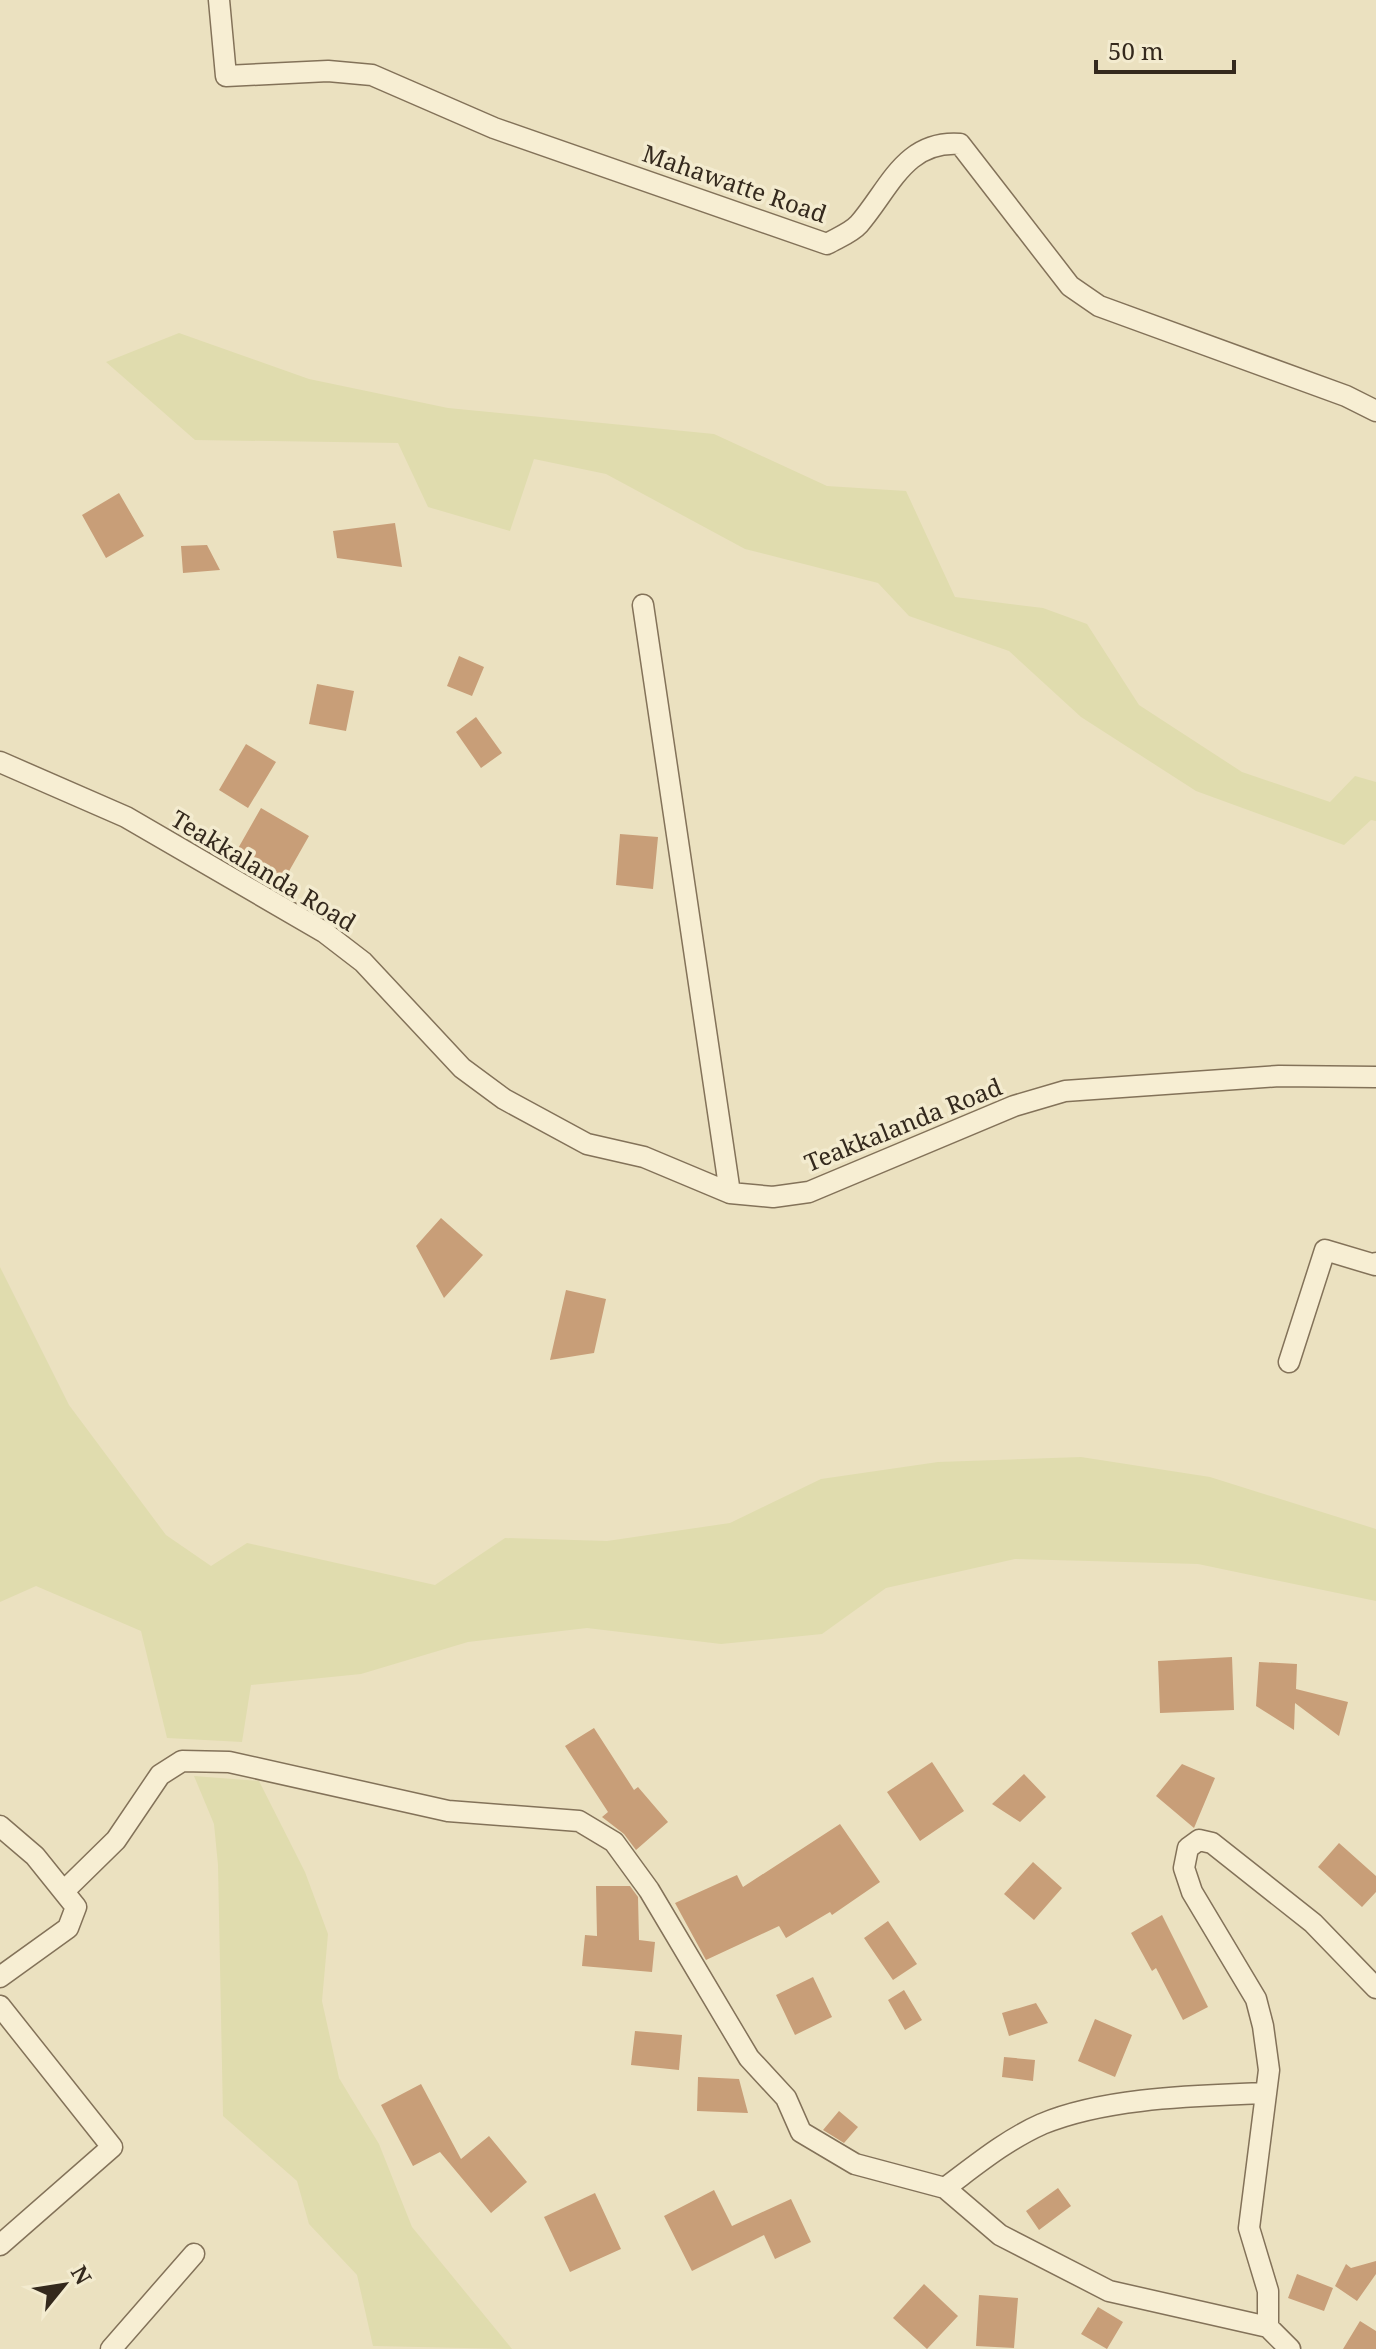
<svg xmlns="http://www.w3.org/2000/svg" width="1376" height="2349" font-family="'Noto Serif',serif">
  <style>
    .farmland { fill: #e0dcae }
    .building { fill: #c89e78 }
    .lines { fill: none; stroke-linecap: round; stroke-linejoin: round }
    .minor-casing { stroke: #837259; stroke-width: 23 }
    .minor { stroke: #f7eed3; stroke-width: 20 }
    .labels { text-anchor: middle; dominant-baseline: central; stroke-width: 7; stroke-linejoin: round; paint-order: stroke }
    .street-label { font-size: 24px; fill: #34291d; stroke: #f3ebcf }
  </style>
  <rect width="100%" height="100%" fill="#ebe1c0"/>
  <path class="farmland" d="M179,333L309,379L448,408L714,434L827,486L906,491L955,597L1043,608L1087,624L1139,705L1242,772L1330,802L1355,776L1376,782V821L1371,820L1344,845L1196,791L1081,717L1009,651L909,616L878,583L745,549L606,474L534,459L510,531L428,507L398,443L195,440L106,362Z
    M0,1267L69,1405L166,1535L211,1566L247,1543L435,1585L505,1538L607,1541L730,1523L821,1479L938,1462L1081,1457L1210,1477L1376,1529V1601L1198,1564L1015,1559L886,1588L822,1634L721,1644L587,1628L468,1642L361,1674L251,1685L242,1742L167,1738L141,1631L36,1586L0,1602Z
    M194,1776L259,1781L305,1872L328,1934L322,2001L339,2078L379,2144L412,2227L512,2349L373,2346L357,2275L309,2224L297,2181L223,2116L218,1865L214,1824Z"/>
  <path class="building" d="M119,493L144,536L106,558L82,515Z
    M395,523L402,567L337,558L333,531Z
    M207,545L220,570L183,573L181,546Z
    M459,656L484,667L472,696L447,686Z
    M317,684L354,691L346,731L309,724Z
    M476,717L502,753L481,768L456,732Z
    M246,744L276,762L248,808L219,790Z
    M261,808L309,836L280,887L232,859Z
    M620,834L658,837L653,889L616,885Z
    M441,1218L483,1255L444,1298L416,1246Z
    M566,1290L606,1299L594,1353L550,1360Z
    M1232,1657L1234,1710L1160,1713L1158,1661Z
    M1259,1662L1297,1664L1296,1689L1348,1702L1339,1736L1295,1703L1294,1730L1256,1706Z
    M594,1728L634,1790L638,1787L668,1822L636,1850L624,1834L602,1817L608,1812L565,1746Z
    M932,1762L964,1811L920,1841L887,1792Z
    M1182,1764L1215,1778L1194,1828L1156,1796Z
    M1024,1774L1046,1797L1020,1822L992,1804Z
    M840,1824L880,1882L832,1915L830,1912L786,1938L779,1926L706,1960L675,1903L737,1875L743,1887Z
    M1339,1843L1376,1876V1892L1362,1907L1318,1867Z
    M1033,1862L1062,1888L1034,1920L1004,1894Z
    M596,1886H630L638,1897L639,1940L655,1942L652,1972L582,1966L585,1935L597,1936Z
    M1162,1915L1208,2007L1183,2020L1156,1968L1152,1971L1131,1933Z
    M888,1921L917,1964L893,1980L864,1938Z
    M813,1977L832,2017L795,2035L776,1995Z
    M904,1990L922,2020L905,2030L888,2000Z
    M1036,2003L1048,2023L1009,2036L1002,2013Z
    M1095,2019L1132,2035L1115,2077L1078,2061Z
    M635,2031L682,2035L679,2070L631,2065Z
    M1004,2057L1035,2060L1033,2081L1002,2077Z
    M698,2077L739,2079L748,2113L697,2111Z
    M421,2084L461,2159L489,2136L527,2182L491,2213L440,2152L413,2166L381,2105Z
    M839,2111L858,2127L844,2143L823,2130Z
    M1058,2188L1071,2206L1039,2230L1026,2211Z
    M714,2190L732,2226L791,2199L811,2242L775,2259L764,2235L692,2271L664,2216Z
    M595,2193L621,2249L570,2272L544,2217Z
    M1376,2261V2274L1357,2301L1335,2286L1346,2264L1351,2268Z
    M1297,2274L1333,2288L1324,2311L1288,2298Z
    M924,2284L958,2316L927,2349L893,2318Z
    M979,2295L1018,2298L1014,2348L976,2346Z
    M1098,2307L1123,2322L1107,2349L1081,2334Z
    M1360,2321L1376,2331V2349H1343Z"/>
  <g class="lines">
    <g class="minor-casing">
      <path id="minor" d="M219,0L226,76L328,71L372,75L494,128L827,244C837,238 851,233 859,224C890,188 905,140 960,144L1070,286L1099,306L1346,396L1376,411
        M643,605L730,1193
        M0,762L126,817L324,932L363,962L462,1068L504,1099L587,1144L644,1157L730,1193L773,1197L809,1192L1014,1106L1065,1091L1279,1076L1376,1077
        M1289,1362L1325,1250L1375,1265L1376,1263
        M0,1826L35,1856L76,1907L68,1928L0,1977
        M64,1891L116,1840L160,1775L182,1761L229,1762L448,1811L579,1821L614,1842L649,1890L749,2058L786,2098L801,2132L855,2164L945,2188C976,2165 1006,2140 1042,2124C1107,2097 1197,2096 1266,2093
        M0,2006L112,2147L0,2245
        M945,2188L1000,2235L1109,2291L1268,2327
        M111,2349L194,2254
        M1290,2349L1268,2327V2291L1249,2228L1269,2070L1263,2026L1256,1999L1192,1892L1184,1868L1188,1848L1199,1840L1212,1843L1313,1923L1376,1988"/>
    </g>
    <use href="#minor" class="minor"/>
  </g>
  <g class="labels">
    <g class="street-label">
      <text transform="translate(735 183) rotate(19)">Mahawatte Road</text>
      <text transform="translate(264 870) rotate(31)">Teakkalanda Road</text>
      <text transform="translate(903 1124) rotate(-22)">Teakkalanda Road</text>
    </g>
  </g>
  <g transform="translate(64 2285) rotate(60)" stroke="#f3ebcf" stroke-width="6" paint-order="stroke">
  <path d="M0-6L14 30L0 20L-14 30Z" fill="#34291d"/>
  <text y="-12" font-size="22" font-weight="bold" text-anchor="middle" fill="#34291d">N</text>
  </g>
  <path d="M1096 60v12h138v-12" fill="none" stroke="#34291d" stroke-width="4"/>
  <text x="1108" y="60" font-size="24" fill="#34291d" stroke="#f3ebcf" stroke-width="6" paint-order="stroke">50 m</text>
</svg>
